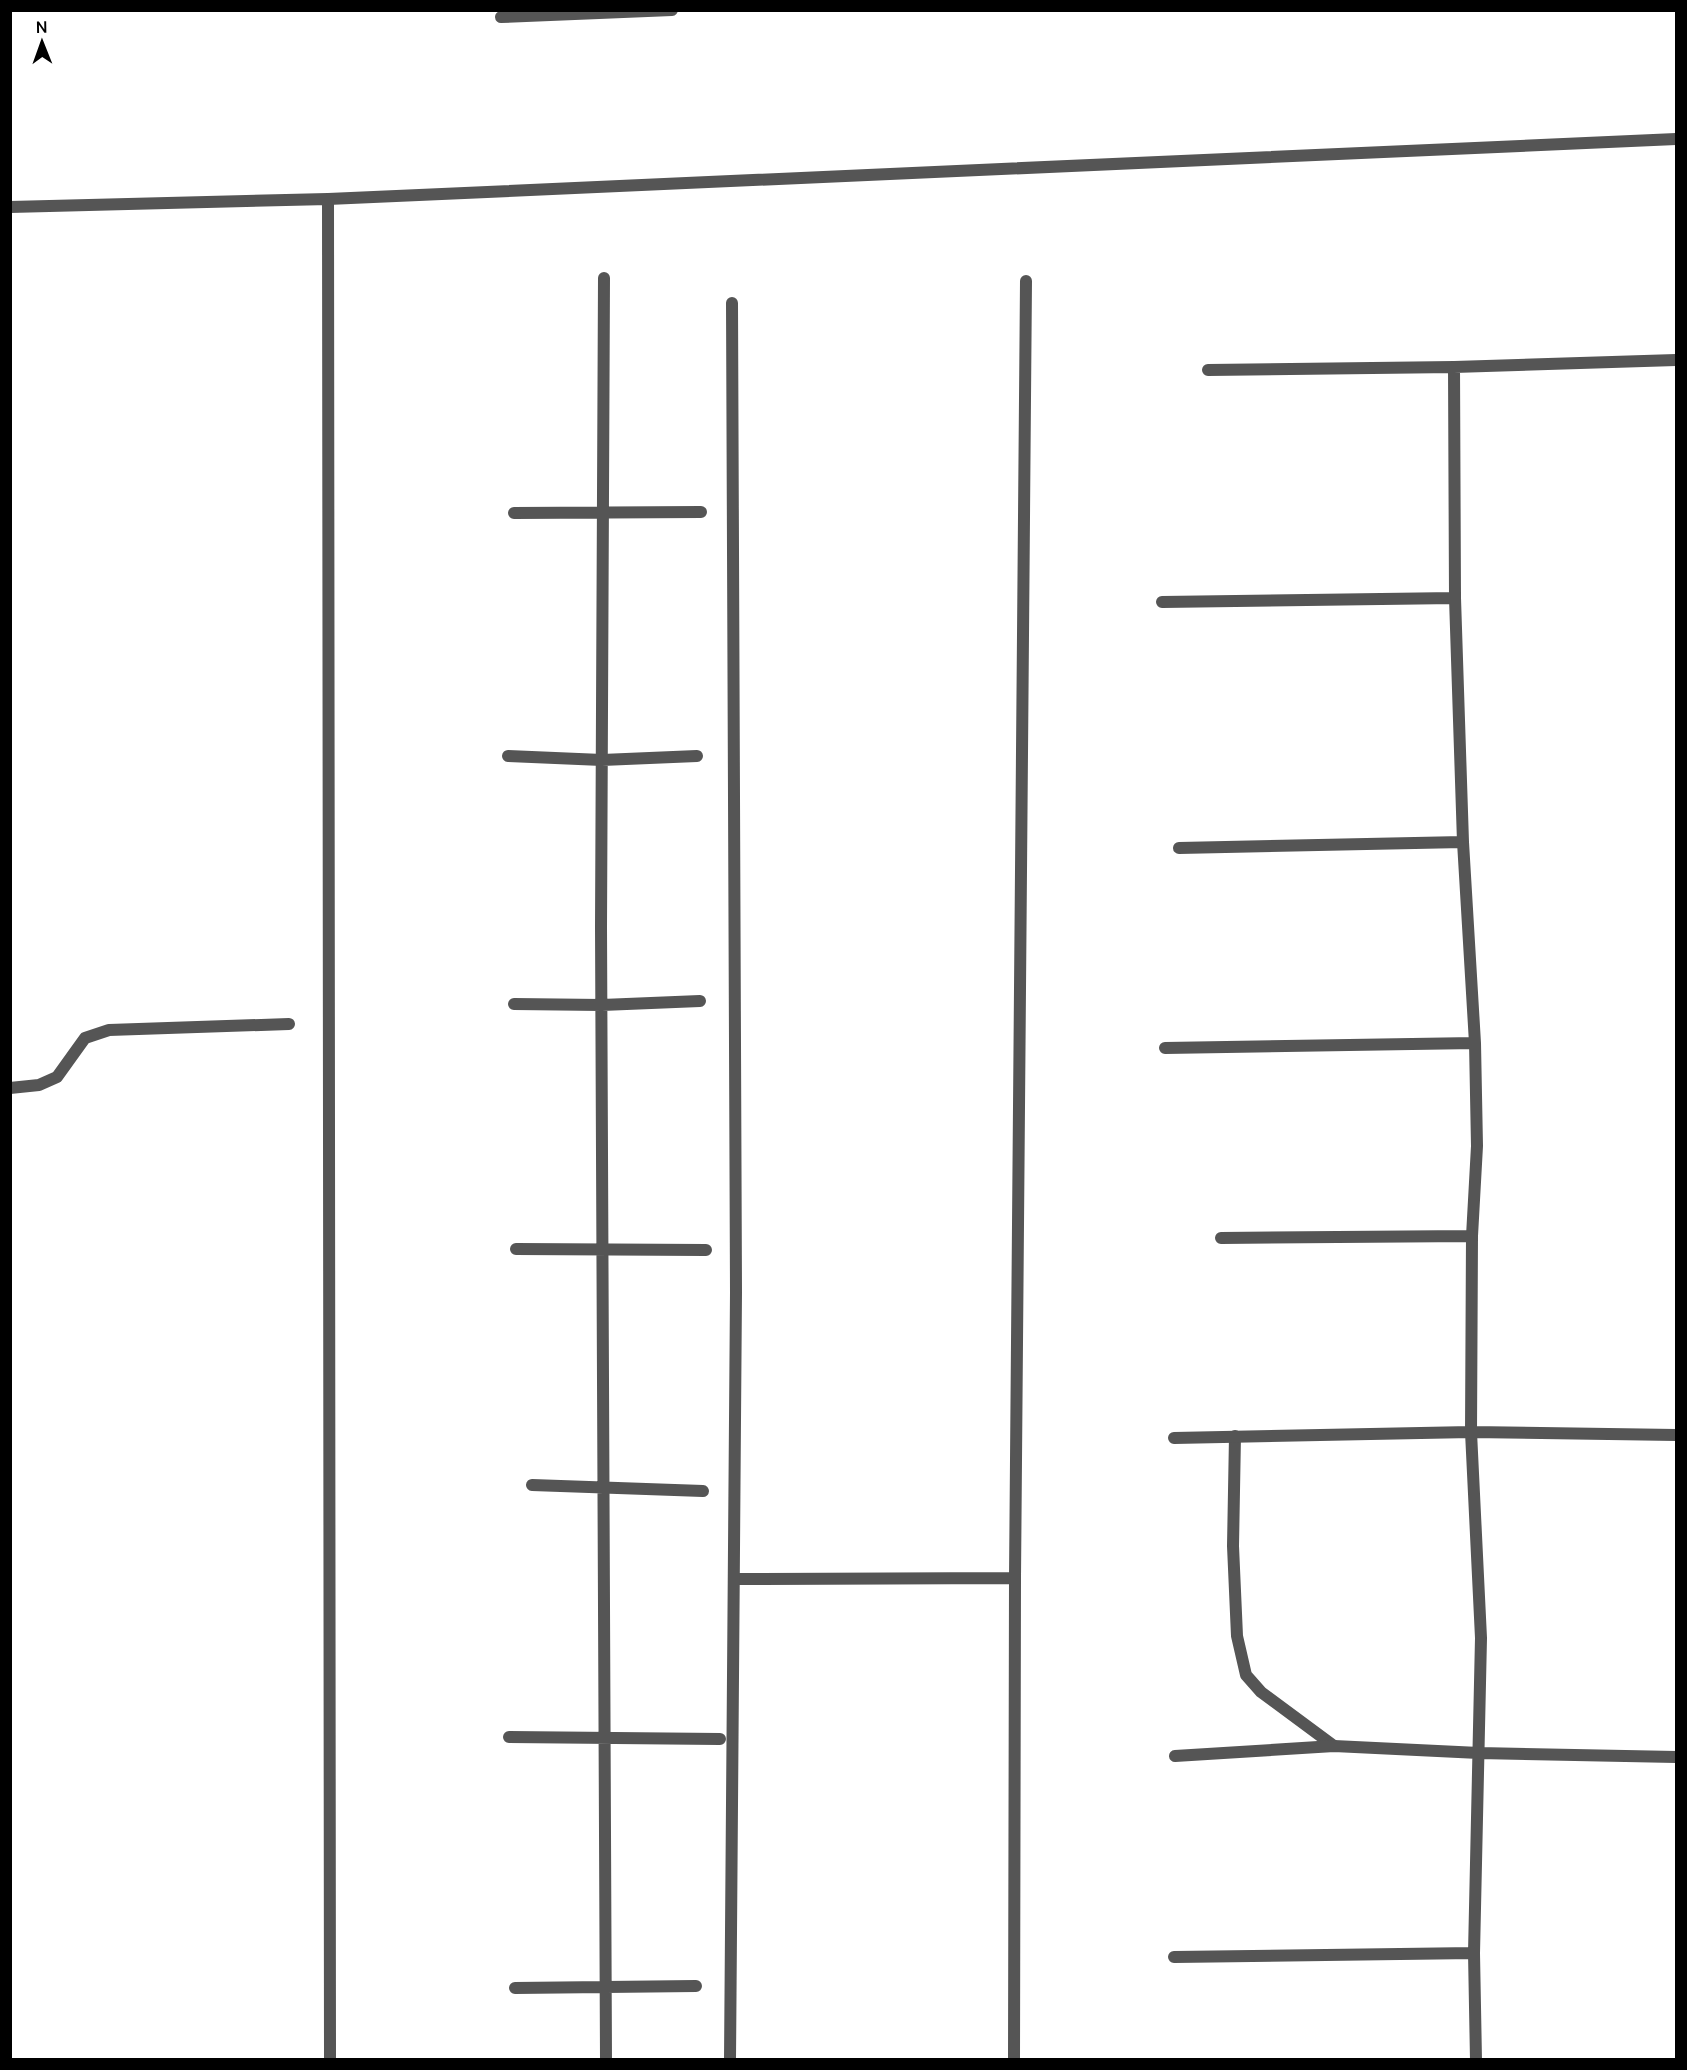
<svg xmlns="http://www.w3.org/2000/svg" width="1687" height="2070" font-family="Manrope,sans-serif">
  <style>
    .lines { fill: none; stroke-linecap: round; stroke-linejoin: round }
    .lane { stroke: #555; stroke-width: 12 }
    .street { stroke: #555; stroke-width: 12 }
  </style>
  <rect width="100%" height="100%" fill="#fff"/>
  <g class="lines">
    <path class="lane" d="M10,1088L39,1085L57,1077L85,1038L109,1030L289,1024
      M1235,1436L1233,1546L1237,1636L1246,1675L1261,1692L1334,1746"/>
    <path class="street" d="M501,17L672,10
      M328,199L330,2060
      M10,207L328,199L1676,139
      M604,278L601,927L606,2060
      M1454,367L1455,598L1463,842L1475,1043L1477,1146L1472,1236L1471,1432L1481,1638L1474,1953L1476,2060
      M1208,370L1454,367L1676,360
      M514,513L701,512
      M1162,602L1455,598
      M508,756L602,760L697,756
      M1179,848L1463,842
      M514,1004L602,1005L700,1001
      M1165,1048L1475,1043
      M1221,1238L1472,1236
      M516,1249L706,1250
      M1174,1438L1471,1432L1676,1435
      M532,1485L703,1491
      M734,1579L1015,1578
      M509,1737L720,1739
      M1175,1756L1334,1746L1479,1753L1676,1757
      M1174,1957L1474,1953
      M515,1988L696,1986
      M730,2060L736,1292L732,303
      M1014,2060L1015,1578L1026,281"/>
  </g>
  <rect width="1687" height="2070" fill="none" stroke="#000000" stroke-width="24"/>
  <g transform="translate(42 42) rotate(359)" stroke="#ffffff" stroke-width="4.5" paint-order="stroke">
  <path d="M0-4.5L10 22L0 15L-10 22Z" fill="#000000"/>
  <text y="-9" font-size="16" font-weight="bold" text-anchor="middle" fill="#000000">N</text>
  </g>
</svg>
